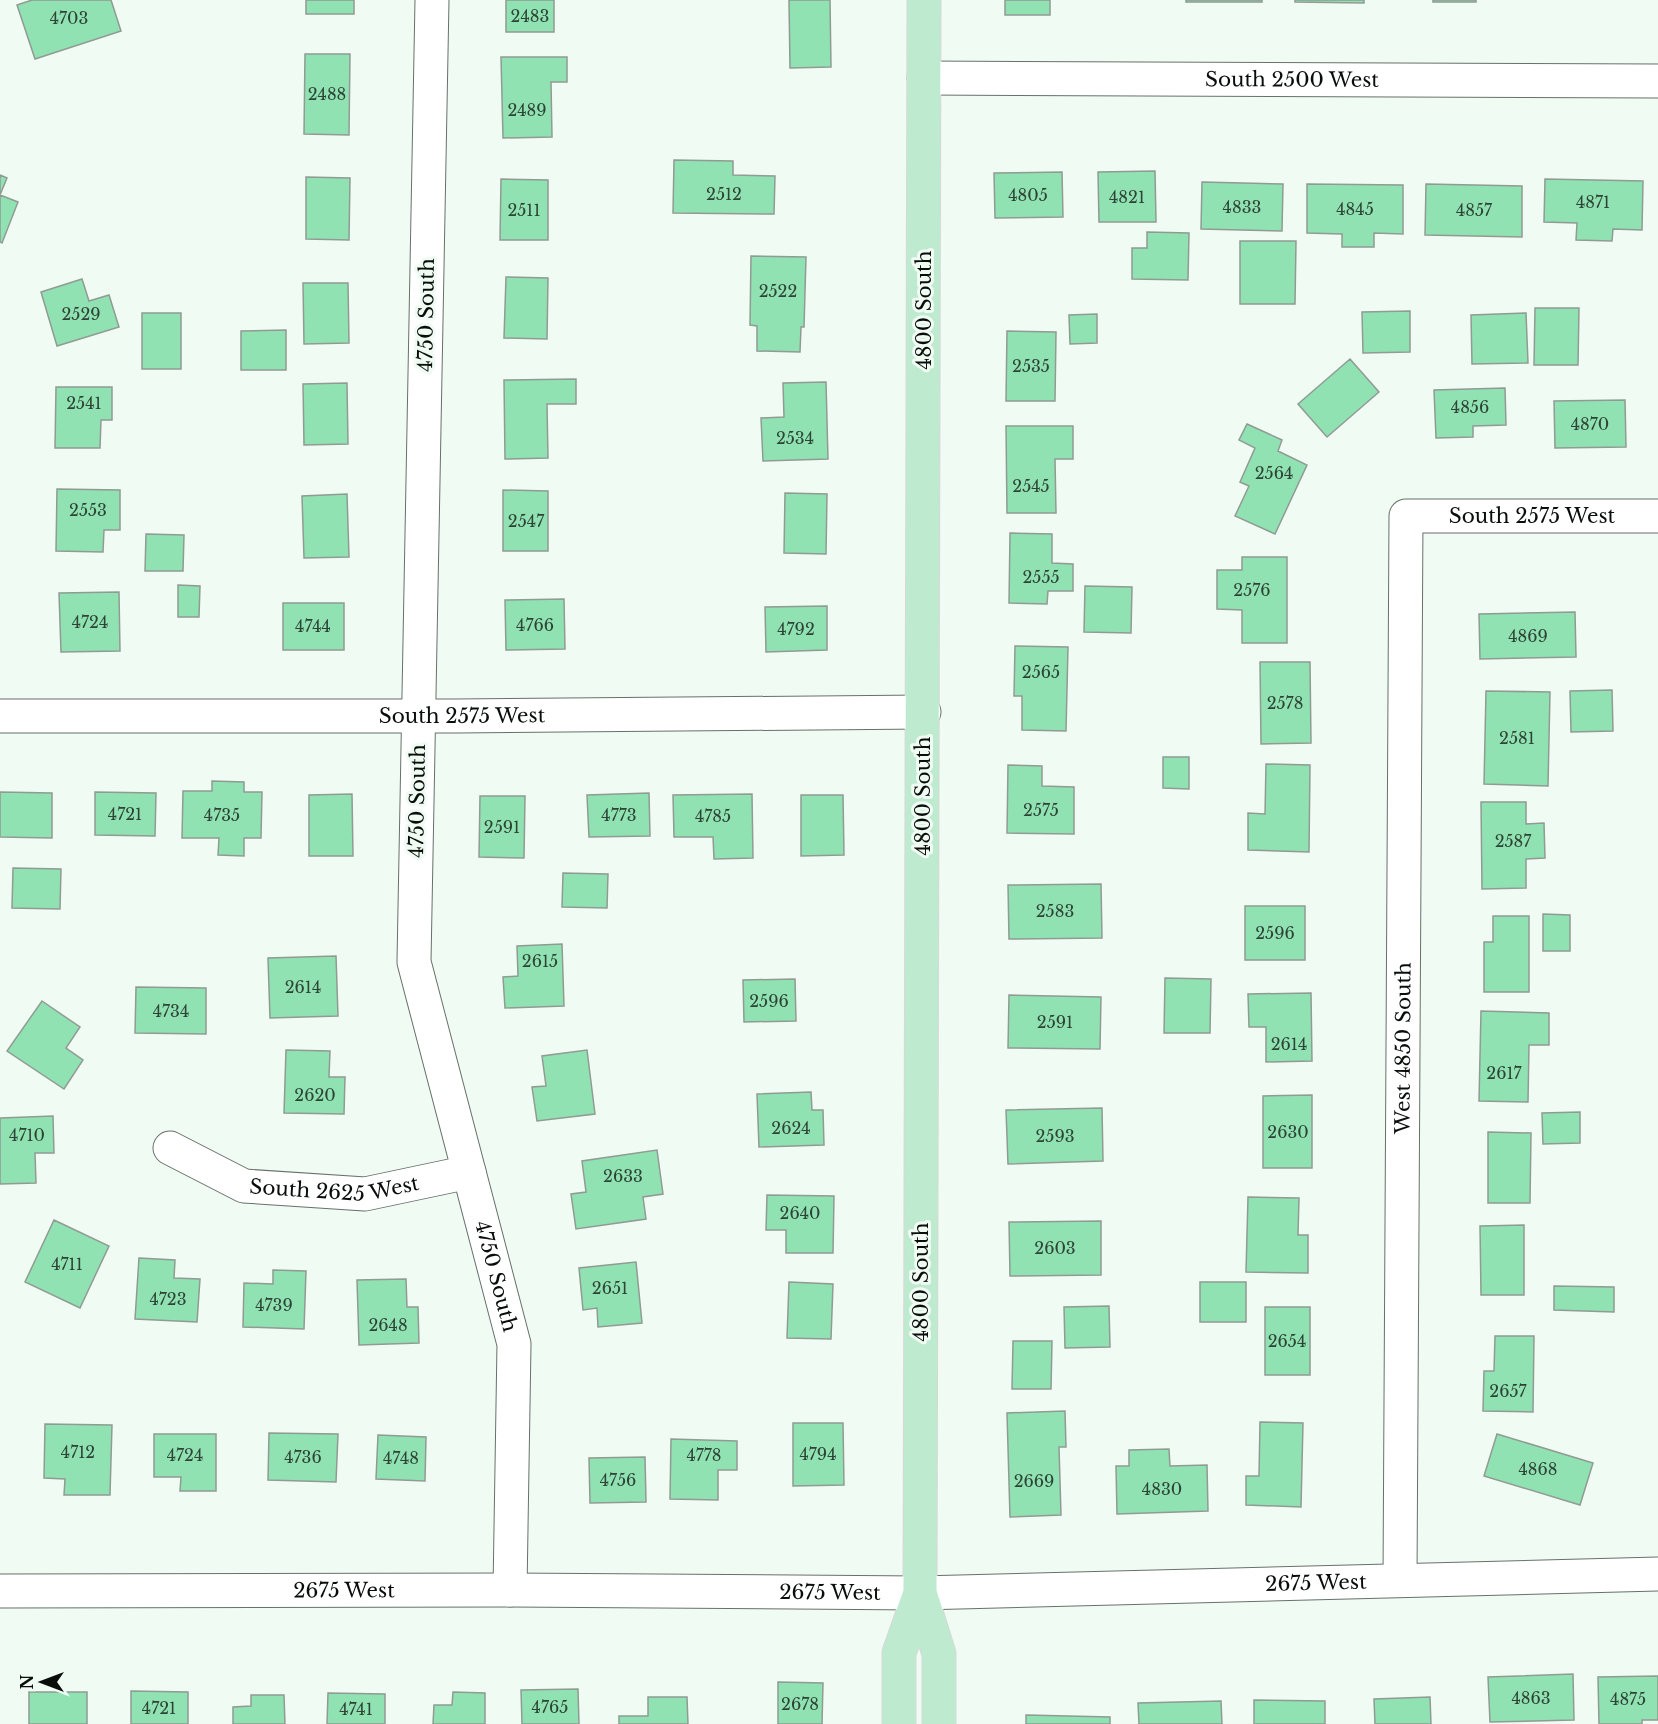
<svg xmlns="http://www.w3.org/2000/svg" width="1658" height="1724" font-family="'Libre Baskerville',serif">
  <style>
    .building { fill: #91e2b2; stroke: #909b93; stroke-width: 1.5 }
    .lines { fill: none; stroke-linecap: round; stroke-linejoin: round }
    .minor-casing { stroke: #67716a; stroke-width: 35 }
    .major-casing { stroke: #d8d8d8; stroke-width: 35 }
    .minor { stroke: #fff; stroke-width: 33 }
    .major { stroke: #beeacf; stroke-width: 33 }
    .labels { text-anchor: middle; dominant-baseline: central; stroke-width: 6; stroke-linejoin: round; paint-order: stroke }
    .number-label { font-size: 16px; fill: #2c4335 }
    .street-label { font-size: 20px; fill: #0a0e0b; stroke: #effbf3 }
  </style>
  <rect width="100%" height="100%" fill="#effbf3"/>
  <path class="building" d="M32,0H111L121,31L35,59L17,5Z
    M306,0H354V14H306Z
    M506,0H554V32H506Z
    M789,0H830L831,67L790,68Z
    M1005,0H1050V15H1005Z
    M1186,0H1262V2H1186Z
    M1295,0H1364V3L1295,2Z
    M1433,0H1476V2H1433Z
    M305,54H350L349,135L304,134Z
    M501,57H567V82H551L552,137L503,138Z
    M674,160L733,161V175L775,176L774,214L673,213Z
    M1155,171L1156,222H1099L1098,172Z
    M1062,172L1063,217L995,218L994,173Z
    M0,175L7,178L0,195L18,202L2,243L0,242Z
    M306,177L350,178L349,240L306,239Z
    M501,179L548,180V240H500Z
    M1545,179L1643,181L1642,230L1613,229L1612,241L1576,240L1577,223L1544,222Z
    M1202,182L1283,184L1282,231L1201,229Z
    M1307,184L1403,185V234L1374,233V247H1342V234L1307,233Z
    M1426,184L1522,186V237L1425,235Z
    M1147,232L1189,233L1188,280L1132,279V248H1147Z
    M1240,241H1296L1295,304H1240Z
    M751,256L806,257L804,327H801L800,352L757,351V326L750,325Z
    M506,277L548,278L547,339L504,338Z
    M82,279L89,301L109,295L119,327L57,346L41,292Z
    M303,283H348L349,343L304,344Z
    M1535,308H1579L1578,365H1534Z
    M1410,311V352L1363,353L1362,312Z
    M142,313H181V369H142Z
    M1526,313L1528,363L1472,364L1471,315Z
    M1097,314V343L1070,344L1069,315Z
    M286,330V370H241V331Z
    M1007,331L1056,332L1055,401H1006Z
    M1350,359L1379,392L1327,437L1298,404Z
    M576,379V404H547L548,458L505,459L504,380Z
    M826,382L828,459L763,461L761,418L784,417L783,383Z
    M347,383L348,444L304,445L303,384Z
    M56,387H112V420H101L100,448H55Z
    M1505,388L1506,425L1473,426V437L1436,438L1434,390Z
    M1625,400L1626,447L1555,448L1554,401Z
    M1247,424L1282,440L1278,451L1307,465L1275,534L1235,516L1249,486L1240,482L1255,448L1239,440Z
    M1006,426H1073V459H1055L1056,513H1007Z
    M57,489L120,490V530H104L103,552L56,551Z
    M503,490L548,491V551H503Z
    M785,493L827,494L826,554L784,553Z
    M347,494L349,557L304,558L302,496Z
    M1010,533L1052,534V563L1073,564V591H1048L1047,604L1009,603Z
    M146,534L184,535L183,571H145Z
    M1242,557H1287V643H1242V610L1217,609V570H1242Z
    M178,585L200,586L199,617H178Z
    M1085,586L1132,587L1131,633L1084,632Z
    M119,592L120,651L61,652L59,593Z
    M564,599L565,649L506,650L505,600Z
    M283,603H344V650H283Z
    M827,606V650L766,652L765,607Z
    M1575,612L1576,657L1480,659L1479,614Z
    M1015,646L1068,647L1066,731L1022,730V696H1014Z
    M1260,662H1310L1311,743L1261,744Z
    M1612,690L1613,731L1571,732L1570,691Z
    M1486,691L1550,692L1548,786L1484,784Z
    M1163,757H1189V789L1163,788Z
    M1266,764L1310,765L1309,852L1248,850V813L1265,814Z
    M1008,765L1042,766V786L1074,787V834L1007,833Z
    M212,781L244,782V792H262L261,838H244V856L218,855L219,838H182L183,791H212Z
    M0,792L52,793V838L0,837Z
    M95,792L156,793L155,836L95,835Z
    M649,793L650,836L589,837L587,795Z
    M352,794L353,856H309V795Z
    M752,794L753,858L714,859L713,837H674L673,795Z
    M801,795H843L844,855L801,856Z
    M480,796H525L524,858L479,857Z
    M1481,802H1526V824L1544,823L1545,858L1526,859V888L1482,889Z
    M13,868L61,869L60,909L12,908Z
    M563,873L608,874L607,908L562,907Z
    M1101,884L1102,938L1009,939L1008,885Z
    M1245,906H1305V960H1245Z
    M1543,914L1570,915V951H1543Z
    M1493,916H1529V992H1484V942H1493Z
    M562,944L564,1006L505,1008L503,977L518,976L517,946Z
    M336,956L338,1016L270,1018L268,958Z
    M1165,978L1211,979L1210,1033H1164Z
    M795,979L796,1021L744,1022L743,980Z
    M136,987L206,988V1034L135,1033Z
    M1311,993L1312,1061L1266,1062V1027H1249L1248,994Z
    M1009,995L1101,997L1100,1049L1008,1048Z
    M42,1001L80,1027L66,1048L83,1060L64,1089L7,1051Z
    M1481,1011L1549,1013V1045H1529L1528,1102L1479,1101Z
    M286,1050L330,1051L329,1077H345L344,1114L284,1113Z
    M587,1050L595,1114L537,1121L532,1087L546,1086L542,1056Z
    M811,1092L812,1110H823L824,1145L759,1147L757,1094Z
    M1312,1095V1168H1263V1096Z
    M1102,1108L1103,1161L1008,1164L1006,1110Z
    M1580,1112V1143L1543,1144L1542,1113Z
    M53,1116L54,1153H35L36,1183L0,1184V1118Z
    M1488,1132L1531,1133L1530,1203H1488Z
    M657,1150L663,1194L643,1197L646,1219L576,1229L571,1194L586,1192L582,1161Z
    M767,1195L834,1196L833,1253H786V1230H766Z
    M1248,1197L1299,1198L1298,1235H1308V1273L1246,1272Z
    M54,1220L109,1246L80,1308L25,1282Z
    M1101,1221V1275L1010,1276L1009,1222Z
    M1524,1225V1295H1481L1480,1226Z
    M139,1258L175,1260L174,1278L200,1279L197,1322L135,1319Z
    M636,1262L642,1323L598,1327L597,1308L583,1310L579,1268Z
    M273,1270L306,1271L304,1329L243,1327L244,1283L273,1284Z
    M406,1279L407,1307H418L419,1343L359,1345L357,1280Z
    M789,1282L833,1284L831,1339L787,1338Z
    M1200,1282H1246V1322H1200Z
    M1554,1286L1614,1287V1312L1554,1310Z
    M1109,1306L1110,1347L1065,1348L1064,1307Z
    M1265,1307H1310V1375H1265Z
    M1495,1336H1534L1533,1412L1483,1411L1484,1371H1494Z
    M1013,1341H1052L1051,1389H1012Z
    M1065,1411L1066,1447H1059L1061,1515L1010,1517L1007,1413Z
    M1260,1422L1303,1423L1301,1507L1246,1505V1476H1259Z
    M793,1423H843L844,1485L793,1486Z
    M45,1424L112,1425L110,1495H64L65,1479L44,1478Z
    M269,1433L338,1434L336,1482L268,1480Z
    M154,1434H216V1491H180L181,1477H154Z
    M1497,1434L1593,1463L1580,1505L1484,1476Z
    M378,1435L426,1437L425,1481L376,1479Z
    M671,1439L737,1441V1470H718V1500L670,1499Z
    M1169,1449L1170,1466L1207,1465L1208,1511L1117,1514L1116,1466H1129V1450Z
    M645,1457L646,1502L590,1503L589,1458Z
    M1573,1674L1574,1720L1490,1722L1488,1677Z
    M1658,1676V1720H1642V1724H1599L1598,1677Z
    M778,1682L823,1683L822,1724H778Z
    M578,1689L579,1724H522L521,1690Z
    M131,1691L188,1692V1724H131Z
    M29,1692H87V1724H29Z
    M453,1692L485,1693V1724H433L434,1705H452Z
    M328,1693L385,1694V1724H327Z
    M251,1695H284L285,1724H233V1707L251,1706Z
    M648,1697H687L688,1724H619V1716H648Z
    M1430,1697L1431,1724H1375L1374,1699Z
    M1254,1700L1325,1701V1724H1254Z
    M1221,1701L1222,1724H1139L1138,1703Z
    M1026,1715L1110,1717V1724H1026Z"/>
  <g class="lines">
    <g class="minor-casing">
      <g id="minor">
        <path id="s1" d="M432,0L414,962L514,1344L510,1590"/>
        <path id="s2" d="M924,78L1658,81"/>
        <path id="s3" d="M0,716H456L924,712"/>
        <path id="s4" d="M170,1148L244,1186L365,1194L469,1172"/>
        <path id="s5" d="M1400,1580L1406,516H1658"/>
        <path id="s6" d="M0,1591L510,1590L920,1593L1658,1574"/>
      </g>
    </g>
    <g class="major-casing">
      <path id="major" d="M924,0L920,1593L939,1654V1724
        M899,1724V1653L920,1593"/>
    </g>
    <use href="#minor" class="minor"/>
    <use href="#major" class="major"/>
  </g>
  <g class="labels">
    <g class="number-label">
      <text x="530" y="16">2483</text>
      <text x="69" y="18">4703</text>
      <text x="327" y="94">2488</text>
      <text x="527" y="110">2489</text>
      <text x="724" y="194">2512</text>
      <text x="1028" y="195">4805</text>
      <text x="1127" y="197">4821</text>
      <text x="1593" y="202">4871</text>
      <text x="1242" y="207">4833</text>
      <text x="1355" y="209">4845</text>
      <text x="524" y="210">2511</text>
      <text x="1474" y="210">4857</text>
      <text x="778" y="291">2522</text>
      <text x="81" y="314">2529</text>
      <text x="1031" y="366">2535</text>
      <text x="84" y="403">2541</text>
      <text x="1470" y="407">4856</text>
      <text x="1590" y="424">4870</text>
      <text x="795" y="438">2534</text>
      <text x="1274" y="473">2564</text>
      <text x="1031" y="486">2545</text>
      <text x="88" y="510">2553</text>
      <text x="526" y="521">2547</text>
      <text x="1041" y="577">2555</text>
      <text x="1252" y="590">2576</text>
      <text x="90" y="622">4724</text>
      <text x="535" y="625">4766</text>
      <text x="313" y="626">4744</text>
      <text x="796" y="629">4792</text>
      <text x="1528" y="636">4869</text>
      <text x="1041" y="672">2565</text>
      <text x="1285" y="703">2578</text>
      <text x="1517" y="738">2581</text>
      <text x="1041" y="810">2575</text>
      <text x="125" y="814">4721</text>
      <text x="222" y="815">4735</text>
      <text x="619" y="815">4773</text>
      <text x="713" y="816">4785</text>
      <text x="502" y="827">2591</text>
      <text x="1513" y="841">2587</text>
      <text x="1055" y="911">2583</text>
      <text x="1275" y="933">2596</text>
      <text x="540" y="961">2615</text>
      <text x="303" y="987">2614</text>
      <text x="769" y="1001">2596</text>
      <text x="171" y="1011">4734</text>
      <text x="1055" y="1022">2591</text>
      <text x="1289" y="1044">2614</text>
      <text x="1504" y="1073">2617</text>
      <text x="315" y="1095">2620</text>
      <text x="791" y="1128">2624</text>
      <text x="1288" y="1132">2630</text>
      <text x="27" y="1135">4710</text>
      <text x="1055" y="1136">2593</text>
      <text x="623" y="1176">2633</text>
      <text x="800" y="1213">2640</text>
      <text x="1055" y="1248">2603</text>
      <text x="67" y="1264">4711</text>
      <text x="610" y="1288">2651</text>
      <text x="168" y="1299">4723</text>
      <text x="274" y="1305">4739</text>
      <text x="388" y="1325">2648</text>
      <text x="1287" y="1341">2654</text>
      <text x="1508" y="1391">2657</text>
      <text x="78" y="1452">4712</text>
      <text x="818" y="1454">4794</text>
      <text x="185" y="1455">4724</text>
      <text x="704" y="1455">4778</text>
      <text x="303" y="1457">4736</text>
      <text x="401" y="1458">4748</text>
      <text x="1538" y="1469">4868</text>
      <text x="618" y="1480">4756</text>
      <text x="1034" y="1481">2669</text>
      <text x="1162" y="1489">4830</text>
      <text x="1531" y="1698">4863</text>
      <text x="1628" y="1699">4875</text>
      <text x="800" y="1704">2678</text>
      <text x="550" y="1707">4765</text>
      <text x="159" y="1708">4721</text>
      <text x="356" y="1709">4741</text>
    </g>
    <g class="street-label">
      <text stroke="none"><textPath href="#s2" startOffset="368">South 2500 West</textPath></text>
      <text transform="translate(924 310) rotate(-90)">4800 South</text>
      <text transform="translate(426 315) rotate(-89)">4750 South</text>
      <text stroke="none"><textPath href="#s5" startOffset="1190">South 2575 West</textPath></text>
      <text stroke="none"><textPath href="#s3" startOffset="462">South 2575 West</textPath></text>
      <text transform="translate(923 796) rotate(-90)">4800 South</text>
      <text transform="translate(417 801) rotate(-89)">4750 South</text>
      <text stroke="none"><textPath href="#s5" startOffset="532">West 4850 South</textPath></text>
      <text stroke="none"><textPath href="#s4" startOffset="174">South 2625 West</textPath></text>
      <text stroke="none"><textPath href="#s1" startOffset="1287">4750 South</textPath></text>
      <text transform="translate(921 1282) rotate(-90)">4800 South</text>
      <text stroke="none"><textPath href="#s6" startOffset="1316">2675 West</textPath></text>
      <text stroke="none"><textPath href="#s6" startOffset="344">2675 West</textPath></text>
      <text stroke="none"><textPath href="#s6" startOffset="830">2675 West</textPath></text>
    </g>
  </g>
  <g transform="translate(42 1682) rotate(270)" stroke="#effbf3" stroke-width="4.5" paint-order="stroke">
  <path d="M0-4.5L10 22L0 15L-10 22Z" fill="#0a0e0b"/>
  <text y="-9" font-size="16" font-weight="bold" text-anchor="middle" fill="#0a0e0b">N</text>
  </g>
</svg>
